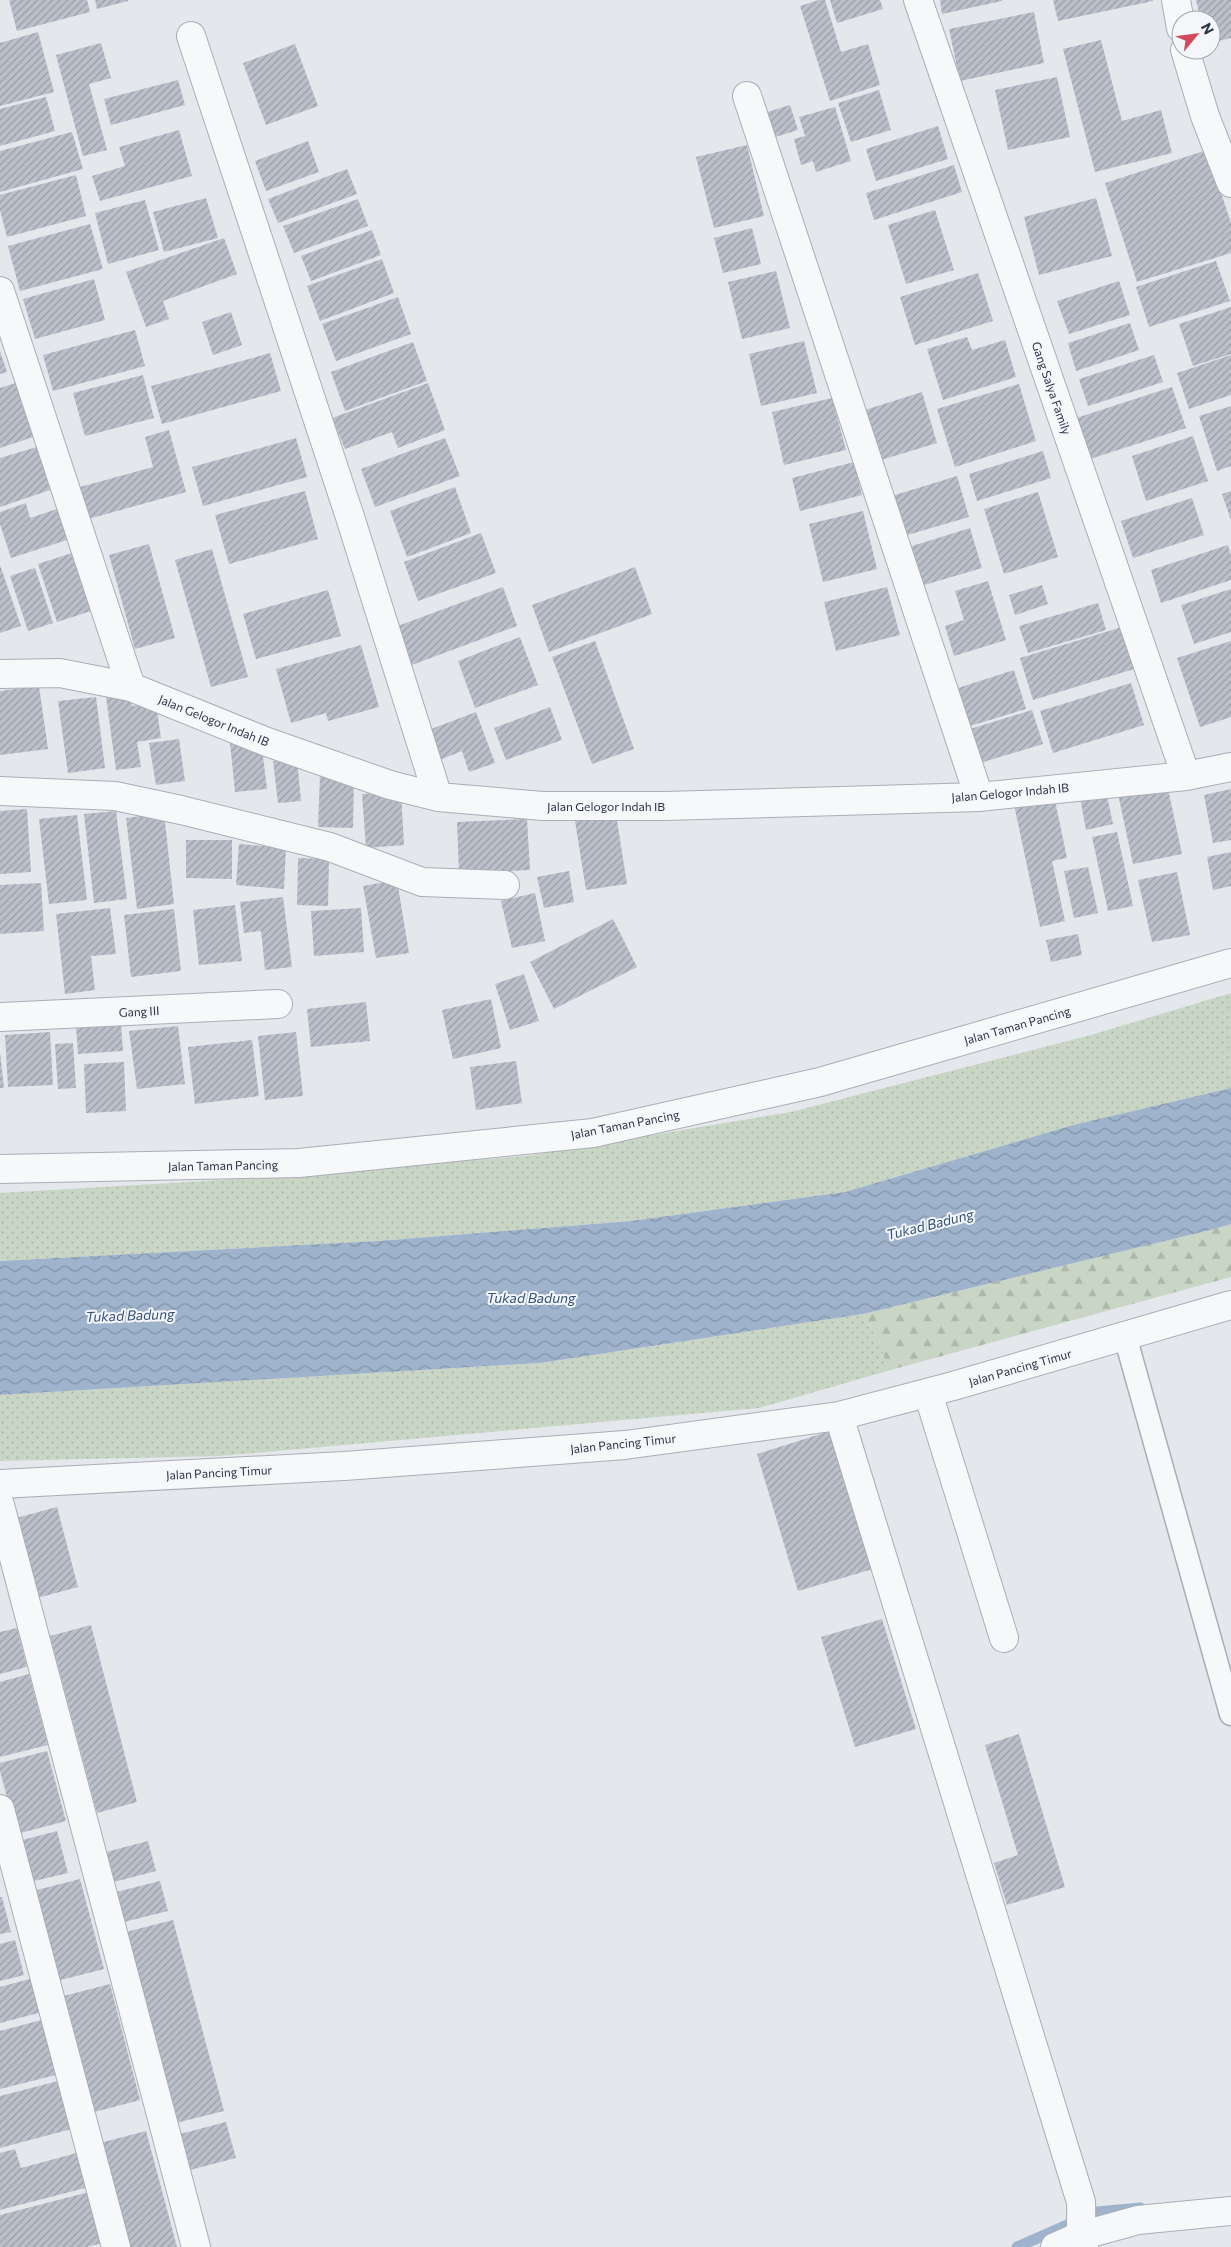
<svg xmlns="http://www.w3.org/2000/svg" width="1231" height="2247" font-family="Commissioner,sans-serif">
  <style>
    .grass { fill: url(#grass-dots) }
    .forest { fill: url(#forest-firs) }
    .water { fill: url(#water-waves) }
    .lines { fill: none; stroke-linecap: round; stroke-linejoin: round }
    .stream { stroke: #9fb4cc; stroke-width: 11 }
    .building { fill: url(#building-hatch) }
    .service-casing { stroke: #a9aeb7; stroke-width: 25 }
    .minor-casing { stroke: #a9aeb7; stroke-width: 30 }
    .tertiary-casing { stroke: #a9aeb7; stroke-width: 30 }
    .service { stroke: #f7f8fa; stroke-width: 22 }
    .minor { stroke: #f7f8fa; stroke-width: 28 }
    .tertiary { stroke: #f7f8fa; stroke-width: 28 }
    .labels { text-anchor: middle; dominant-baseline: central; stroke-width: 4; stroke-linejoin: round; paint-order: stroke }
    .street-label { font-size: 12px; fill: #2b3445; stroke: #f4f6f9 }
    .water-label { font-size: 14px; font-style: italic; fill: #34527a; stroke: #f4f6f9 }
  </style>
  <defs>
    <pattern id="grass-dots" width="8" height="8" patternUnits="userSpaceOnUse" patternTransform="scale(1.25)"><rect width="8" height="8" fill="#c9d6c5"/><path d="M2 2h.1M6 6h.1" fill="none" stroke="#adb8ab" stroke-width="1.8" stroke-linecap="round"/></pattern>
    <pattern id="forest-firs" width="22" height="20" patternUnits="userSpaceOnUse" patternTransform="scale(1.25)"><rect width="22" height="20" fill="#c9d6c5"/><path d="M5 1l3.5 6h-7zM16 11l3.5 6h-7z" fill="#adb8ab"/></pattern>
    <pattern id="water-waves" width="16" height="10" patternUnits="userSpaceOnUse" patternTransform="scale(1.25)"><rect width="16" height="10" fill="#9fb4cc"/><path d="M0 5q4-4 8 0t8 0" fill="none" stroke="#8293a7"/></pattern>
    <pattern id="building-hatch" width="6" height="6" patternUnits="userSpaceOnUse" patternTransform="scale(1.25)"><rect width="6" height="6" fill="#bbc0ca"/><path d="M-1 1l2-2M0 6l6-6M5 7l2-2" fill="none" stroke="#989da6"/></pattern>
  </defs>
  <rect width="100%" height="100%" fill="#e4e7ec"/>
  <path class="grass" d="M1231,993V1088L1073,1125L845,1192L631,1221L378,1241L0,1261V1193L206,1181L527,1156L791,1112L1091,1035Z
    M863,1314L882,1347L887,1371L759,1408L219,1456L0,1461V1395L540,1363Z"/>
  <path class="forest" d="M1231,1224V1277L887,1371L882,1347L863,1314Z"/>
  <path class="water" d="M1231,1088V1224L1214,1229L863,1314L540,1363L0,1395V1261L378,1241L631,1221L845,1192L1073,1125Z"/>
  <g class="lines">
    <path class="stream" d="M1017,2247L1097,2212L1140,2208"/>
  </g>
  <path class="building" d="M9,0H87L90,12L17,31Z
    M95,0H128V1L97,9Z
    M819,0H825L841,52L868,44L880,85L830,101L800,6Z
    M830,0H880L883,9L837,23Z
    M940,0H1002V1L942,14Z
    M1053,0H1153V1L1058,21Z
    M1196,0H1231V38L1211,43V20H1201Z
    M1034,12L1044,63L960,81L949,29Z
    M38,32L54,92L0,106V43Z
    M1101,40L1122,121L1161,110L1172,153L1095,172L1063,49Z
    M101,43L111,78L89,84L107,150L83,156L56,55Z
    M295,44L318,106L266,125L243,63Z
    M1057,77L1070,137L1008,150L995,90Z
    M178,80L185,105L111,125L104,99Z
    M879,90L891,130L851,142L838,103Z
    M46,97L55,131L0,146V109Z
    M790,105L798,130L772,138L764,113Z
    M835,107L851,161L816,172L813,161L801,165L794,139L805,136L799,117Z
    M938,126L948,159L876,181L866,149Z
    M179,130L192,176L100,201L92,176L125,166L119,147Z
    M72,132L83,169L0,192V151Z
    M308,141L319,172L266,191L255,161Z
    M747,145L764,216L714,228L696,157Z
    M1207,150L1231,223V253L1137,282L1105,183Z
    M954,165L962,192L874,220L866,193Z
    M347,169L357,194L278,223L268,199Z
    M76,175L86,216L7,237L0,210V195Z
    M206,198L218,238L164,252L153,212Z
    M1096,198L1112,256L1039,275L1024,217Z
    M358,199L368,226L294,253L283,226Z
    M145,200L159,250L108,264L95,213Z
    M935,210L954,270L906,284L888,225Z
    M90,224L103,269L20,291L8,246Z
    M752,228L761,264L723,273L714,238Z
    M372,230L381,255L311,281L301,256Z
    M224,238L237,274L163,301L169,319L146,327L126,272Z
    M382,259L394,293L320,321L307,286Z
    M1216,261L1230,301L1149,327L1136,287Z
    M776,271L790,328L742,339L728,282Z
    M978,273L993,321L915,345L900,297Z
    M94,279L105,320L35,339L23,299Z
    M1119,281L1130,315L1069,334L1057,301Z
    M398,297L411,334L336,361L322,324Z
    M1231,307V354L1193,366L1179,324Z
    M231,312L242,345L213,355L202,322Z
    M1130,323L1139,350L1076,371L1068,343Z
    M135,330L145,366L53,391L43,355Z
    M967,337L972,350L1005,340L1016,377L943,400L927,349Z
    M804,341L817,393L761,406L749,354Z
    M413,342L427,381L345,411L331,372Z
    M0,351L7,372L0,374Z
    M270,353L281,391L162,424L151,386Z
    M1154,355L1163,382L1088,406L1079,379Z
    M1231,355V395L1189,409L1177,373Z
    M143,375L154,418L85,436L73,393Z
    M19,382L36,436L0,448V388Z
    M428,383L445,430L398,448L392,432L345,449L332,418Z
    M1019,384L1036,441L955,467L937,409Z
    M1172,387L1186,428L1087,460L1073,419Z
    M922,392L937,443L881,460L865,410Z
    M832,398L846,450L784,465L772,412Z
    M1231,406V466L1217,471L1199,416Z
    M169,430L186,492L88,519L80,487L153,467L145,437Z
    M1193,436L1208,481L1146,501L1132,456Z
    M296,438L307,477L203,506L192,467Z
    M445,438L460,476L375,507L361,469Z
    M37,447L50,490L0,507V458Z
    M1043,451L1051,478L977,501L969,474Z
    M854,462L862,495L800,511L792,478Z
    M957,476L969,517L904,536L892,496Z
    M455,487L471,533L407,557L390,511Z
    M305,491L318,539L229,564L215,515Z
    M1231,491V520L1222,494Z
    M1038,492L1058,557L1004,574L984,509Z
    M1192,498L1204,535L1133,558L1121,521Z
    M26,503L30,518L60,508L70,539L11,558L0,524V512Z
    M863,511L877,569L823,582L809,524Z
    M970,528L982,568L921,586L909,547Z
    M481,533L496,573L418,601L404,562Z
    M149,544L175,638L135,649L109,555Z
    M1228,545L1231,556V580L1161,603L1151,570Z
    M212,549L248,677L211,687L175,560Z
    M72,553L91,611L57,622L38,564Z
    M0,565L21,626L0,633Z
    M635,567L652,614L549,652L532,605Z
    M35,568L53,623L28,631L10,576Z
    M988,581L1006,640L954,656L945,626L964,620L955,591Z
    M1042,585L1048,604L1015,615L1009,595Z
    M503,587L517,626L409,666L395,627Z
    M887,587L900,635L836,651L824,602Z
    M1231,589V632L1194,644L1181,605Z
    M328,590L341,636L256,659L243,614Z
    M1098,603L1106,630L1028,653L1019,626Z
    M1122,627L1134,669L1033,700L1020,658Z
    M520,637L538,685L475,708L458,661Z
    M595,641L634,749L592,764L552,657Z
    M1231,641V717L1200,727L1177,658Z
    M361,645L379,707L328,721L326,713L291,723L276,669Z
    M1014,670L1026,709L970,726L958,688Z
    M1131,683L1144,725L1053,753L1040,711Z
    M39,686L48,749L0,755V691Z
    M130,694L132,706L156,703L161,738L137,742L141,767L116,770L106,697Z
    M96,697L105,768L68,773L58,701Z
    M550,707L562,740L506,760L494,728Z
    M1032,710L1043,744L980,763L970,729Z
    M476,712L495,763L469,772L462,751L437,761L426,731Z
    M179,739L185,781L156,785L149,743Z
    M261,740L267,789L235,792L230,743Z
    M297,759L301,801L278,803L273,761Z
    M320,775L354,776L353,828L318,827Z
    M1167,784L1182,854L1133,864L1118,794Z
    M1105,787L1113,824L1086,830L1079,792Z
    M1231,789V840L1213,843L1204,795Z
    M1053,791L1067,858L1052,861L1065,921L1040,927L1013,800Z
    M401,792L404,845L366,848L362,794Z
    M27,809L31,872L0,874V811Z
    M116,811L127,899L94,903L84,814Z
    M164,813L174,904L137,909L126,818Z
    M616,814L627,884L586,890L575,821Z
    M77,815L87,900L49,904L39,819Z
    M527,819L530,870L459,873L457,822Z
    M1117,832L1133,906L1108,911L1092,837Z
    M186,840H232V879L186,878Z
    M239,844L286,848L284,889L236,885Z
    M1231,852V886L1213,890L1207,857Z
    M298,858L329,859L328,906L297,905Z
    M1088,867L1098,913L1074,918L1064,871Z
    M569,871L574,902L544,908L537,877Z
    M1177,872L1190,935L1152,942L1138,880Z
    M397,880L409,953L376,958L363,886Z
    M41,883L44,931L0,934V885Z
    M535,893L545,941L512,948L501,901Z
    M283,897L292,967L265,970L261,931L244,933L240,902Z
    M235,905L242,961L199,965L193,910Z
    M110,908L116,954L91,956L95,990L65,994L56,914Z
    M361,908L364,952L314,956L311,911Z
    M174,909L181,971L131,977L124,915Z
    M613,919L637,967L554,1009L530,962Z
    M1078,934L1082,955L1051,962L1046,940Z
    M524,974L539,1021L510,1030L495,984Z
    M491,999L501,1048L453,1059L442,1010Z
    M366,1002L370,1041L311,1047L307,1009Z
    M121,1025L123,1051L78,1054L76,1027Z
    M178,1026L185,1084L137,1089L129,1031Z
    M50,1032L53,1085L8,1087L5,1035Z
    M296,1032L303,1096L265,1100L258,1036Z
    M252,1040L259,1096L195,1104L188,1047Z
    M73,1043L76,1088L58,1089L55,1044Z
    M0,1052L4,1088H0Z
    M516,1061L522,1103L476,1110L470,1067Z
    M124,1062L126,1111L86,1113L84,1064Z
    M830,1431L873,1569L798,1591L757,1454Z
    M57,1507L78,1587L30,1600L9,1520Z
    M882,1619L916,1729L855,1747L821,1637Z
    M91,1625L137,1802L97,1813L50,1636Z
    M17,1628L27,1667L0,1674V1632Z
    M29,1674L48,1745L0,1757V1682Z
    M1019,1734L1065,1887L1007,1905L994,1863L1018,1855L985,1745Z
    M47,1751L66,1821L17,1834L0,1771V1763Z
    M57,1831L68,1873L30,1882L19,1841Z
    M148,1841L156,1871L110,1883L102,1853Z
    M80,1879L104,1969L53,1982L29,1892Z
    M160,1881L168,1911L116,1924L108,1894Z
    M0,1897H2L11,1932L0,1934Z
    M173,1920L224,2111L172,2124L122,1933Z
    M15,1940L24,1975L0,1981V1944Z
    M33,1978L42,2012L0,2023V1987Z
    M110,1984L140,2100L87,2114L56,1998Z
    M45,2019L60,2074L0,2089V2031Z
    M66,2079L79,2127L0,2148V2096Z
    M226,2122L236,2158L186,2171L176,2135Z
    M146,2131L177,2247H123L96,2144Z
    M15,2149L21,2168L84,2151L93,2186L0,2210V2153Z
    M97,2190L110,2241L87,2247H0V2215Z"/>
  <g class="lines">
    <g class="service-casing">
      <path id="service" d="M1125,1336L1231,1714"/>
    </g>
    <g class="minor-casing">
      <path id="minor" d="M918,0L1186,776
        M1176,0L1181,28
        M191,36L350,517L438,797
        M1185,50L1205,116L1231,183
        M747,96L979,797
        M0,291L131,687
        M0,674L60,673L131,687L267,742L390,785L438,797L543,806H665L979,797L1186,776L1231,767
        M0,791L115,796L181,810L330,847L422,882L505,885
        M0,1017L278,1004
        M928,1393L1004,1638
        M839,1416L1081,2202C1082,2217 1079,2233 1084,2247
        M0,1484L344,1466L625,1445L839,1416L953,1386L1231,1305
        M0,1505L196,2247
        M0,1809L116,2247
        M1055,2247L1080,2236L1138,2220L1231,2211"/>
    </g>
    <g class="tertiary-casing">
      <path id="tertiary" d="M0,1169L299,1163L593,1133L820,1082L1231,963"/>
    </g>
    <use href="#service" class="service"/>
    <use href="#minor" class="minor"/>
    <use href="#tertiary" class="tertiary"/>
  </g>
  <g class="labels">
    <g class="street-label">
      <text transform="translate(1052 388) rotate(71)">Gang Salya Family</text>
      <text transform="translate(214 720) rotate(22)">Jalan Gelogor Indah IB</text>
      <text transform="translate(1010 792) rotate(-5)">Jalan Gelogor Indah IB</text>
      <text x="606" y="806">Jalan Gelogor Indah IB</text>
      <text transform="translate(139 1011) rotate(-3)">Gang III</text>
      <text transform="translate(1017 1025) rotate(-16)">Jalan Taman Pancing</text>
      <text transform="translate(625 1124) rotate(-11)">Jalan Taman Pancing</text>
      <text transform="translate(223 1165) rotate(-1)">Jalan Taman Pancing</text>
      <text transform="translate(1020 1367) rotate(-16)">Jalan Pancing Timur</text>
      <text transform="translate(623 1443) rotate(-6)">Jalan Pancing Timur</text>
      <text transform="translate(219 1472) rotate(-3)">Jalan Pancing Timur</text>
    </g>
    <g class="water-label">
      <text transform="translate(930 1224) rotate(-14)">Tukad Badung</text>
      <text x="531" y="1297">Tukad Badung</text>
      <text transform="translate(130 1315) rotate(-2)">Tukad Badung</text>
    </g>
  </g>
  <g transform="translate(1196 35) rotate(61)"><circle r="24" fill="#f4f6f9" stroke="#a4a8b1"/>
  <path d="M0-4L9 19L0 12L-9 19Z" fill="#d1495b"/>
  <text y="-8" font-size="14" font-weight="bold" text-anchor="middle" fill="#2b3445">N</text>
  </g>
</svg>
